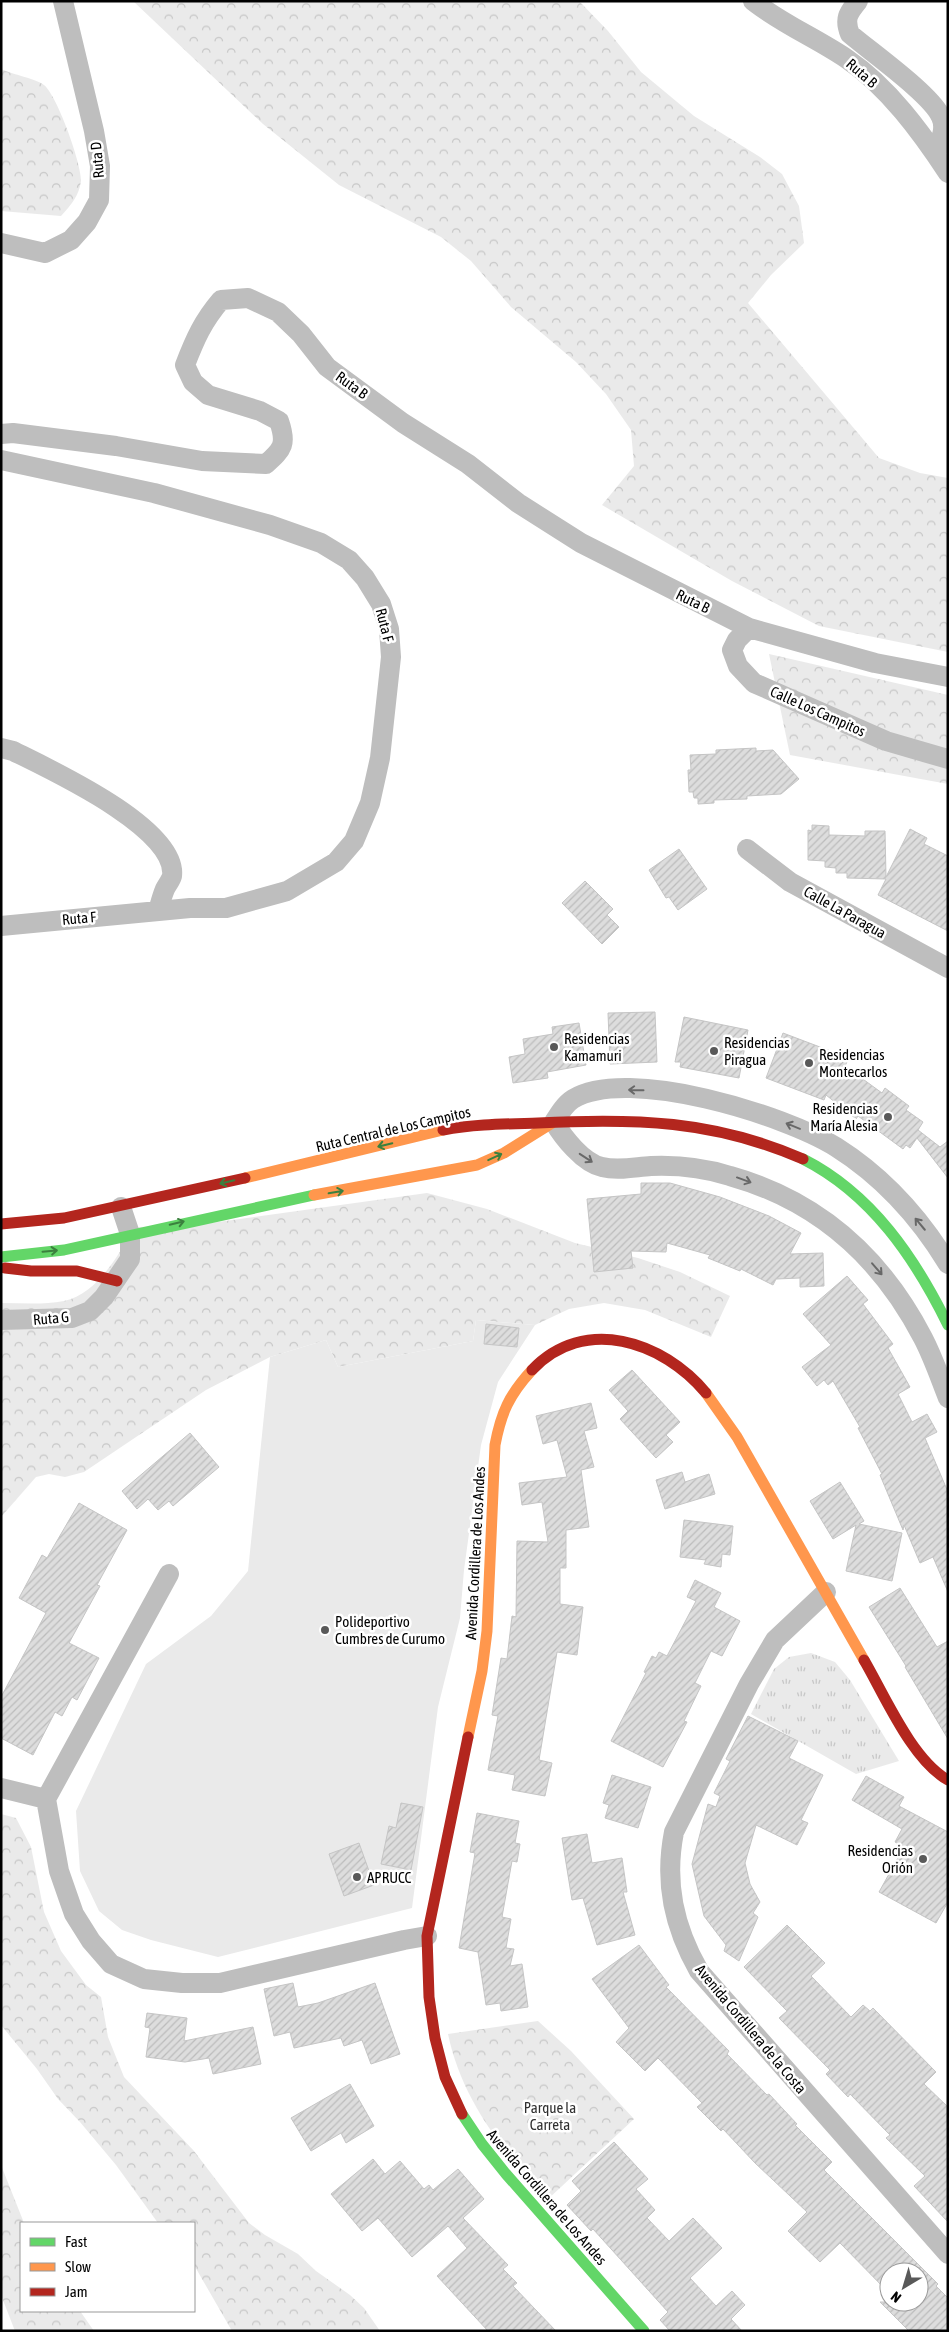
<svg xmlns="http://www.w3.org/2000/svg" width="949" height="2332" font-family="'Asap Condensed',sans-serif">
  <style>
    .grass { fill: url(#grass-tufts) }
    .forest { fill: url(#forest-crowns) }
    .garden { fill: #eaeaea }
    .building { fill: url(#building-hatch); stroke: #c5c5c5 }
    .lines { fill: none; stroke-linecap: round; stroke-linejoin: round }
    .street { stroke: #bebebe; stroke-width: 20 }
    .fast { stroke: #63d668; stroke-width: 11 }
    .slow { stroke: #ff974d; stroke-width: 11 }
    .jam { stroke: #b3261e; stroke-width: 11 }
    .oneway { stroke: #686868 }
    .oneway2 { stroke: #3b803e }
    .poi-dot { fill: #595959; stroke: #fff; stroke-width: 2 }
    .labels { text-anchor: middle; dominant-baseline: central; stroke-width: 5; stroke-linejoin: round; paint-order: stroke }
    .street-label { font-size: 15px; fill: #000; stroke: #fff }
    .poi-label { font-size: 15px; fill: #000; stroke: #fff; text-anchor: start }
    .park-label { font-size: 15px; fill: #303030; stroke: #fff }
  </style>
  <defs>
    <pattern id="grass-tufts" width="24" height="20" patternUnits="userSpaceOnUse" patternTransform="scale(1.25)"><rect width="24" height="20" fill="#eaeaea"/><path d="M3 7l-1-3M5 7V3M7 7l1-3M15 17l-1-3M17 17v-4M19 17l1-3" fill="none" stroke="#c7c7c7"/></pattern>
    <pattern id="forest-crowns" width="20" height="18" patternUnits="userSpaceOnUse" patternTransform="scale(1.25)"><rect width="20" height="18" fill="#eaeaea"/><path d="M2 6a3 3 0 1 1 6 0M12 15a3 3 0 1 1 6 0" fill="none" stroke="#c7c7c7"/></pattern>
    <pattern id="building-hatch" width="6" height="6" patternUnits="userSpaceOnUse" patternTransform="scale(1.25)"><rect width="6" height="6" fill="#ddd"/><path d="M-1 1l2-2M0 6l6-6M5 7l2-2" fill="none" stroke="#bcbcbc"/></pattern>
  </defs>
  <rect width="100%" height="100%" fill="#fff"/>
  <path class="grass" d="M811,1653L835,1662L850,1680L899,1761L856,1774L751,1714L774,1669L789,1657Z"/>
  <path class="forest" d="M133,1H579L608,31L641,72L694,116L760,157L782,174L799,206L804,243L771,275L748,303L879,458L920,473L948,478V652L819,626L732,581L602,505L634,466L631,430L606,394L576,362L511,307L471,261L441,237L339,185L263,124Z
    M1,69C13,75 35,78 44,85C57,95 82,165 81,181C79,196 71,205 61,216L1,211Z
    M769,654L948,695V784L790,755Z
    M427,1193L487,1209L575,1243L638,1258L680,1272L730,1296L711,1337L645,1310L604,1303L569,1309L535,1325L476,1320L473,1341L338,1367L326,1340L270,1357L206,1390L84,1472L65,1477L49,1474L36,1477L1,1517V1303C22,1303 43,1305 64,1301C97,1294 119,1255 134,1227L189,1226Z
    M1,1814L16,1818L31,1847L44,1912L61,1951L86,1985L101,1997L108,2037L124,2077L194,2151L249,2223L265,2235L298,2254L316,2271L350,2295L364,2308L380,2331H232L194,2265V2223H158L116,2165L80,2122L58,2099L37,2069L1,2025Z
    M538,2021L571,2051L634,2119L547,2200C503,2150 462,2101 448,2034Z
    M1,2165L24,2223H21V2311H80L94,2331H15L1,2295Z"/>
  <path class="garden" d="M476,1320L535,1325L498,1382L481,1445L464,1570L460,1618L438,1707L412,1908L218,1957L151,1940L122,1930L99,1911L80,1871L76,1811L146,1664L211,1616L248,1571L270,1357L326,1340L338,1367L473,1341Z"/>
  <path class="building" d="M756,748V751L773,750L799,779L781,794L747,796V799L714,800V803L698,804V798H694L693,792H689L688,770H691L690,755L716,754V750Z
    M812,825L829,826V835L865,836V831H885L886,877L910,829L927,838L924,844L948,856V931L878,895L886,879L847,878V873H836V868L825,867V861L808,860V830L812,831Z
    M679,849L707,889L678,910L669,897L666,898L649,870Z
    M585,881L613,909L607,915L619,927L602,944L562,903Z
    M655,1012L657,1062L610,1064L608,1013Z
    M684,1017L748,1030L739,1078L680,1067L681,1062H675Z
    M579,1023L586,1065L547,1072L548,1078L513,1083L509,1057L525,1054L523,1039L553,1034L552,1027Z
    M783,1033L849,1058L845,1066L882,1093L885,1088L909,1106L906,1110L923,1122L918,1130L940,1147L948,1141V1178L917,1138L910,1148L906,1145L903,1149L858,1116L856,1119L826,1095L824,1100L766,1078Z
    M641,1183H670L720,1197L769,1216L801,1233L790,1254L823,1253L824,1286L800,1287V1278L776,1279L773,1285L741,1269L740,1271L708,1258L710,1255L667,1243L666,1252L631,1251L633,1268L594,1272L587,1199L641,1194Z
    M847,1276L868,1300L863,1304L893,1344L888,1348L910,1387L898,1394L912,1422L927,1414L937,1432L925,1438L948,1492V1592L933,1557L920,1563L904,1525L903,1530L880,1475L882,1474L858,1428L860,1427L833,1381L828,1385L824,1380L817,1386L802,1367L831,1345L803,1314Z
    M486,1324L519,1328L517,1347L484,1344Z
    M632,1370L680,1422L666,1435L673,1442L656,1458L620,1419L628,1411L609,1390Z
    M591,1403L597,1428L584,1431L594,1467L581,1470L589,1527L566,1530V1568H560V1604L583,1607L577,1655L557,1652L539,1760L552,1763L545,1796L512,1790L515,1775L488,1770L498,1716L492,1715L501,1658L507,1659L512,1616L516,1617L517,1541L548,1542L542,1502L522,1505L519,1483L567,1477L557,1440L543,1444L536,1416Z
    M190,1433L219,1467L173,1506L169,1501L158,1510L148,1499L137,1509L122,1491Z
    M682,1472L685,1482L709,1474L715,1494L665,1509L656,1480Z
    M840,1482L864,1521L859,1524L902,1533L892,1581L846,1571L856,1525L833,1539L810,1501Z
    M79,1503L127,1530L97,1585L100,1586L69,1643L99,1658L77,1700L72,1697L62,1716L55,1712L33,1755L1,1738V1697L46,1613L19,1598L42,1555L47,1558Z
    M684,1520L733,1526L730,1555L722,1554L721,1567L704,1564L706,1560L680,1557Z
    M695,1580L721,1593L714,1607L740,1621L722,1656L711,1651L695,1683L701,1686L684,1721L687,1722L663,1767L611,1741L646,1673L644,1672L652,1656L656,1658L659,1652L667,1656L696,1601L687,1597Z
    M900,1588L937,1647L948,1641V1739L905,1667L906,1666L869,1607Z
    M748,1716L798,1741L789,1758L823,1775L801,1820L808,1823L797,1845L756,1825L745,1863L750,1884L760,1902L753,1913L758,1917L739,1961L724,1951L726,1945L704,1916L692,1864L708,1804L716,1807L720,1796L714,1793L730,1761L726,1759Z
    M612,1775L651,1787L638,1828L605,1818L609,1805L603,1803Z
    M866,1776L904,1797L899,1806L948,1832V1902L936,1923L879,1892L904,1847L895,1842L902,1829L852,1800Z
    M401,1803L423,1807L411,1870L381,1864L389,1826L396,1828Z
    M477,1813L519,1821L515,1843L520,1844L517,1862L512,1861L502,1917L511,1919L506,1948L514,1949L510,1966L522,1964L528,2007L501,2011L500,2003L486,2005L478,1952L459,1948L475,1853L470,1852Z
    M587,1834L592,1863L622,1858L627,1892H623L635,1935L597,1945L583,1898L572,1900L562,1838Z
    M359,1843L374,1885L344,1896L329,1854Z
    M787,1925L825,1963L811,1976L851,2017L863,2005L870,2011L873,2008L936,2072L924,2084L948,2107V2222L914,2186L925,2176L886,2138L890,2135L850,2094L848,2097L826,2074L830,2070L779,2018L787,2011L744,1967Z
    M639,1945L669,1985L666,1987L729,2051L727,2054L767,2095L769,2094L797,2124L795,2125L832,2162L824,2170L938,2284L936,2286L948,2298V2331H909L880,2302H919V2272H889V2293L840,2243L820,2262L788,2231L807,2212L755,2163L723,2129L721,2131L697,2107L702,2103L658,2058L645,2071L616,2042L629,2028L592,1979Z
    M293,1983L298,2007L318,2003L375,1983L400,2054L371,2064L362,2040L344,2046L341,2038L294,2048L290,2032L274,2036L264,1989Z
    M147,2013L187,2018L184,2041L253,2027L261,2064L213,2074L209,2058L185,2062L146,2057L150,2028L145,2027Z
    M350,2084L374,2126L346,2143L341,2133L311,2151L291,2118Z
    M614,2142L648,2179L636,2189L655,2210L647,2218L669,2241L693,2218L722,2248L690,2278L716,2306L732,2291L745,2305L731,2319L742,2331H670L660,2320L668,2312L593,2229L591,2231L567,2205L581,2191L572,2181Z
    M373,2159L385,2174L400,2161L424,2189L429,2185L433,2190L458,2169L484,2199L463,2218L508,2265L503,2269L517,2283L513,2286L556,2331H488L437,2276L467,2248L448,2226L412,2257L378,2218L362,2231L331,2194Z"/>
  <g class="lines">
    <path class="street" d="M753,1C782,24 816,38 847,59C888,87 921,132 948,173
      M858,1C848,13 844,19 850,34C871,52 932,95 941,117C947,129 939,143 936,155
      M1,243L45,253L71,240L87,222L99,200L100,166L94,131L63,1
      M1,434L13,433L116,446L202,461L266,464C283,449 287,444 279,421L260,411L208,395L193,382L185,365C195,339 203,321 221,300L248,298L278,312L301,334L327,367L403,423L468,464L518,503L581,543L749,628L875,663L948,677
      M1,460L154,493L270,525L321,543L349,560L365,578L381,604L389,629L391,657L380,758L370,803L354,841L336,862L287,891L226,908H190L1,926
      M749,628L737,640L732,650L738,666L754,683L886,741L948,759
      M1,748L13,751C49,769 178,828 172,876C171,880 167,885 165,889C162,896 160,904 158,911
      M747,849L790,882L948,968
      M948,1264C920,1218 882,1176 836,1147C785,1115 628,1066 573,1099C565,1104 559,1114 554,1122C563,1137 583,1163 602,1167C618,1171 635,1167 651,1166C677,1165 705,1168 730,1176C819,1201 881,1257 923,1338C933,1357 940,1378 948,1398
      M1,1320L72,1318L90,1311L104,1297L130,1259V1234L121,1207
      M169,1574L46,1799L59,1871L74,1914L91,1941L111,1964L144,1979L182,1983H220L404,1940L427,1936
      M826,1592L775,1640L749,1684L674,1832C664,1883 674,1927 699,1971L948,2254
      M1,1788L46,1799"/>
    <path class="fast" d="M803,1159C872,1194 915,1258 948,1325
      M1,1257L64,1250L314,1195
      M462,2114L482,2144L506,2174L644,2331"/>
    <path class="slow" d="M245,1178L443,1130
      M314,1195L477,1165L504,1153L552,1123
      M706,1393L737,1437L864,1660
      M468,1737L482,1671L487,1631L495,1445C501,1413 509,1395 532,1370"/>
    <path class="jam" d="M443,1130C475,1124 506,1124 538,1123C634,1118 714,1120 803,1159
      M1,1224L64,1218L245,1178
      M5,1268L31,1271H77L117,1281
      M532,1370C584,1315 663,1341 706,1393
      M864,1660C885,1696 912,1760 948,1780
      M462,2114L445,2077L435,2038L429,1997L427,1936L468,1737"/>
  </g>
  <defs><path id="oneway-shaft" d="M-6 0H5M1.5-3L5.5 0L1.5 3" fill="none" stroke-width="1.6" stroke-linecap="round" stroke-linejoin="round" transform="scale(1.25)"/></defs>
  <g class="oneway">
    <use href="#oneway-shaft" transform="translate(636 1090) rotate(-179)"/>
    <use href="#oneway-shaft" transform="translate(793 1126) rotate(-158)"/>
    <use href="#oneway-shaft" transform="translate(586 1158) rotate(33)"/>
    <use href="#oneway-shaft" transform="translate(744 1180) rotate(20)"/>
    <use href="#oneway-shaft" transform="translate(920 1224) rotate(-130)"/>
    <use href="#oneway-shaft" transform="translate(877 1269) rotate(49)"/>
  </g>
  <g class="oneway2">
    <use href="#oneway-shaft" transform="translate(385 1145) rotate(167)"/>
    <use href="#oneway-shaft" transform="translate(495 1157) rotate(-25)"/>
    <use href="#oneway-shaft" transform="translate(227 1182) rotate(167)"/>
    <use href="#oneway-shaft" transform="translate(336 1192) rotate(-10)"/>
    <use href="#oneway-shaft" transform="translate(177 1223) rotate(-13)"/>
    <use href="#oneway-shaft" transform="translate(50 1251) rotate(-5)"/>
  </g>
  <g class="poi-dot">
    <circle cx="554" cy="1047" r="5"/>
    <circle cx="714" cy="1051" r="5"/>
    <circle cx="809" cy="1063" r="5"/>
    <circle cx="888" cy="1117" r="5"/>
    <circle cx="325" cy="1630" r="5"/>
    <circle cx="923" cy="1859" r="5"/>
    <circle cx="357" cy="1877" r="5"/>
  </g>
  <g class="labels">
    <g class="street-label">
      <text transform="translate(862 73) rotate(41)">Ruta B</text>
      <text transform="translate(97 160) rotate(-95)">Ruta D</text>
      <text transform="translate(352 385) rotate(36)">Ruta B</text>
      <text transform="translate(693 601) rotate(26)">Ruta B</text>
      <text transform="translate(385 625) rotate(76)">Ruta F</text>
      <text transform="translate(818 711) rotate(24)">Calle Los Campitos</text>
      <text transform="translate(845 912) rotate(29)">Calle La Paragua</text>
      <text transform="translate(79 918) rotate(-5)">Ruta F</text>
      <text transform="translate(393 1129) rotate(-13)">Ruta Central de Los Campitos</text>
      <text transform="translate(51 1318) rotate(-5)">Ruta G</text>
      <text transform="translate(475 1553) rotate(-87)">Avenida Cordillera de Los Andes</text>
      <text transform="translate(751 2029) rotate(50)">Avenida Cordillera de la Costa</text>
      <text transform="translate(547 2197) rotate(49)">Avenida Cordillera de Los Andes</text>
    </g>
    <g class="poi-label">
      <text x="564" y="1038">Residencias<tspan x="564" dy="17">Kamamuri</tspan></text>
      <text x="724" y="1042">Residencias<tspan x="724" dy="17">Piragua</tspan></text>
      <text x="819" y="1054">Residencias<tspan x="819" dy="17">Montecarlos</tspan></text>
      <text x="878" y="1108" text-anchor="end">Residencias<tspan x="878" dy="17">María Alesia</tspan></text>
      <text x="335" y="1621">Polideportivo<tspan x="335" dy="17">Cumbres de Curumo</tspan></text>
      <text x="913" y="1850" text-anchor="end">Residencias<tspan x="913" dy="17">Orión</tspan></text>
      <text x="367" y="1877">APRUCC</text>
    </g>
    <g class="park-label">
      <text x="550" y="2107">Parque la<tspan x="550" dy="17">Carreta</tspan></text>
    </g>
  </g>
  <rect width="949" height="2332" fill="none" stroke="#000000" stroke-width="5"/>
  <rect x="20" y="2222" width="175" height="90" fill="#ffffff" stroke="#999999"/>
  <rect x="30" y="2238" width="25" height="8" fill="#63d668" stroke="#999999"/>
  <text x="65" y="2247" font-size="15" fill="#000000">Fast</text>
  <rect x="30" y="2263" width="25" height="8" fill="#ff974d" stroke="#999999"/>
  <text x="65" y="2272" font-size="15" fill="#000000">Slow</text>
  <rect x="30" y="2288" width="25" height="8" fill="#b3261e" stroke="#999999"/>
  <text x="65" y="2297" font-size="15" fill="#000000">Jam</text>
  <g transform="translate(904 2287) rotate(218)"><circle r="24" fill="#ffffff" stroke="#999999"/>
  <path d="M0-4L9 19L0 12L-9 19Z" fill="#595959"/>
  <text y="-8" font-size="14" font-weight="bold" text-anchor="middle" fill="#000000">N</text>
  </g>
</svg>
